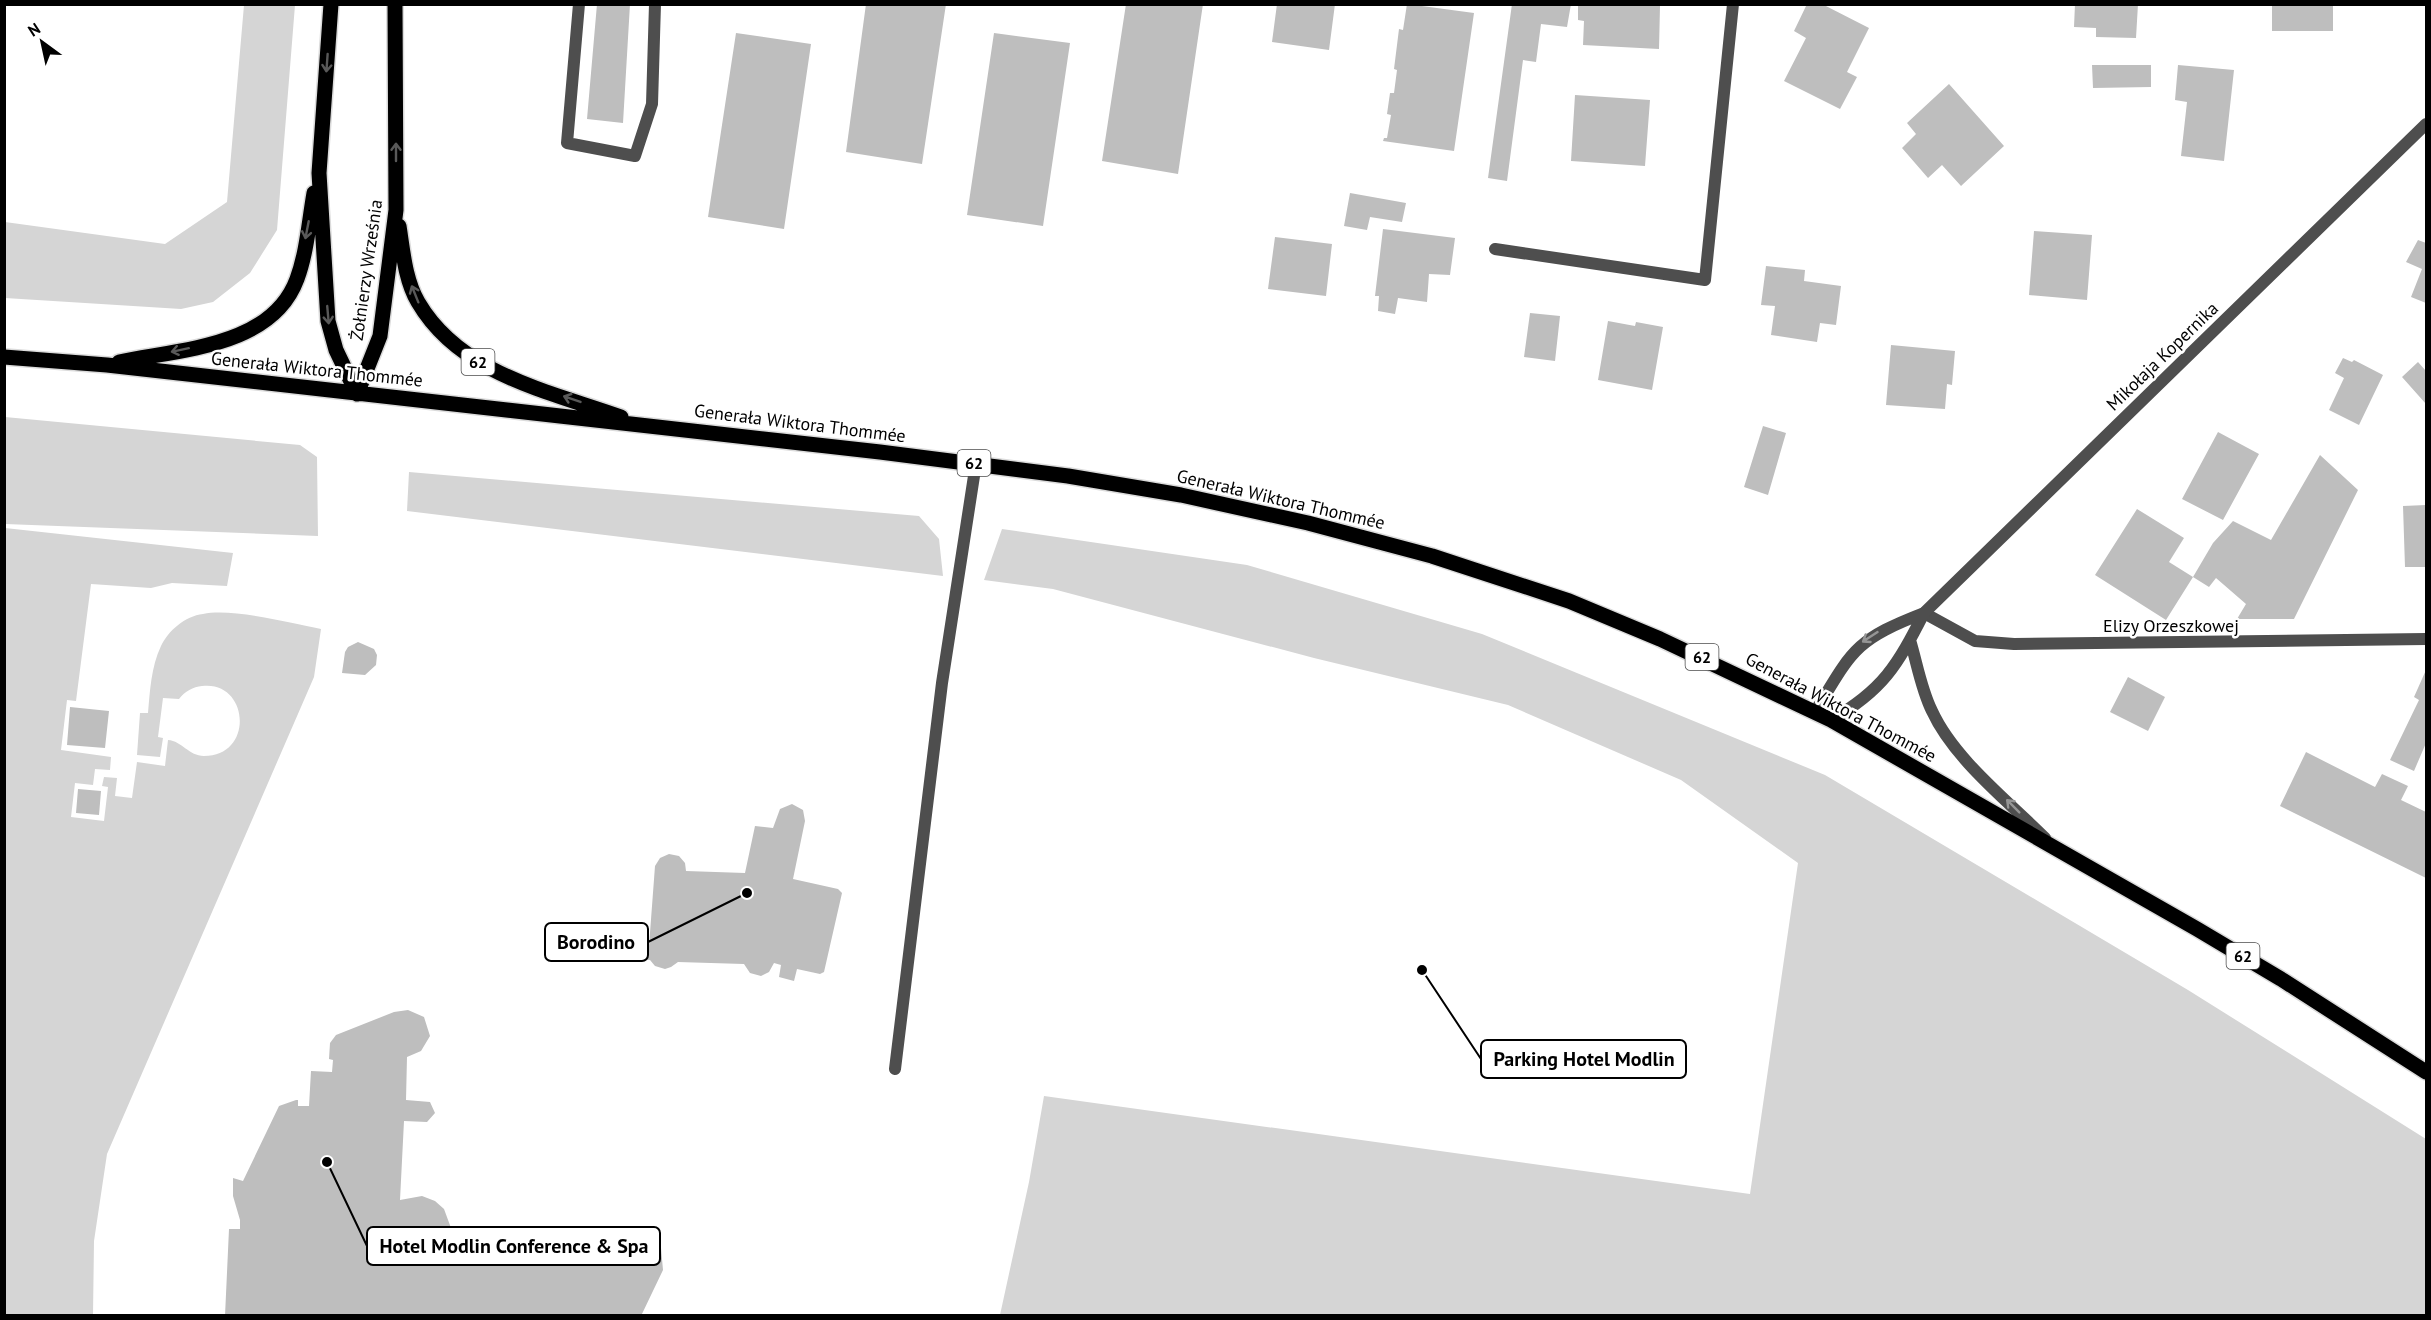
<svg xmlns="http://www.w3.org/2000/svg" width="2431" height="1320" font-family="'PT Sans',sans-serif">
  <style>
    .green { fill: #d5d5d5 }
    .building { fill: #bebebe }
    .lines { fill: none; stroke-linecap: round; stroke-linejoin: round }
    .primary-casing { stroke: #dbdbdb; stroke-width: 18 }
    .service { stroke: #4e4e4e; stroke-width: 12 }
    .minor { stroke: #4e4e4e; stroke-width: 12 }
    .tertiary { stroke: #4e4e4e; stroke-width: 12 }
    .primary { stroke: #000; stroke-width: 15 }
    .oneway { stroke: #595959 }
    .oneway2 { stroke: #959595 }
    .labels { text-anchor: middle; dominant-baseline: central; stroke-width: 5; stroke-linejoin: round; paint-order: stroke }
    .shield { fill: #fff; stroke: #4c4c4c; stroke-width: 1.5 }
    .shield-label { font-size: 16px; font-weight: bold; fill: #000 }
    .street-label { font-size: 18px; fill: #000; stroke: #fff }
    .leader { fill: none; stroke: #000; stroke-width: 2 }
    .callout-dot { fill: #000; stroke: #fff; stroke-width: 2 }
    .callout { fill: #fff; stroke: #000; stroke-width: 2 }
    .callout-label { font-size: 20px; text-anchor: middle; font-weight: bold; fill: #000 }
  </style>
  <rect width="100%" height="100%" fill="#fff"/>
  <path class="green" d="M244,5H295L277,230L250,273L213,302L181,309L5,298V222L165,244L227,202Z
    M5,417L300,445L317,457L318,536L5,524Z
    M409,472L919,516L939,539L943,576L407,511Z
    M5,528L233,553L227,586L172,583L151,588L91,584L76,701L67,700L61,750L111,757L110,770L95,769L93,785L75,783L71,817L104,821L108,787L102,786L104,777L117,778L115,796L132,798L137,762L165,766L168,740C182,741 189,756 204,756C255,756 249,680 202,686C193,687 185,691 179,699L163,698L158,737L163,738L160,757L137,755L140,713H148C150,691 151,667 161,646C168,631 185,616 203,614C233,608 290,623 321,629L314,677L107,1154L94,1241L93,1315H5Z
    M1002,529L1247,565L1482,634L1825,775L2188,990L2426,1139V1315H1000L1029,1182L1044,1096L1750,1194L1798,863L1681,780L1508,705L1314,658L1053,589L984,580Z"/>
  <path class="building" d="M597,4H630L623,123L587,119Z
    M866,4H946L922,164L846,152Z
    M1126,4H1203L1178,174L1102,161Z
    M1277,4H1335L1329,50L1272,42Z
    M1407,4L1474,13L1454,151L1383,141L1384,138H1387L1391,115L1387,114L1390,93H1394L1397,70L1394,69L1399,29L1403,30Z
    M1512,4H1571L1567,27L1541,24L1536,62L1523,60L1507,181L1488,178Z
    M1578,4L1660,6L1659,49L1583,45L1584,21L1578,20Z
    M1807,4H1822L1869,28L1847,72L1857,77L1840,109L1784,81L1806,38L1794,31Z
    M2075,4H2138L2136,38L2096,37V28L2074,27Z
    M2272,4H2333V31H2272Z
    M736,33L811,44L784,229L708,217Z
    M994,33L1070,43L1043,226L967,215Z
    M2092,65H2151V87L2093,88Z
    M2178,65L2234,70L2224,161L2181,156L2187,102L2175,100Z
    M1949,84L2004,146L1961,186L1942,165L1928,178L1902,148L1916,134L1907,123Z
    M1575,95L1650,100L1645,166L1571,161Z
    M1350,193L1406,203L1402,222L1370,217L1367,230L1344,226Z
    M1383,229L1455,238L1450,275L1429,274L1427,302L1398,298L1395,314L1378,311L1379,296H1375Z
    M2034,231L2092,235L2087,300L2029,295Z
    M1275,237L1332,244L1326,296L1268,289Z
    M2418,240L2426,243V303L2411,297L2422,269L2406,262Z
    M1766,266L1805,270L1804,281L1841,286L1836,325L1820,323L1817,342L1771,335L1775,306L1761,305Z
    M1530,313L1560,316L1555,361L1524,357Z
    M1608,321L1635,326L1636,322L1663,327L1652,390L1598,380Z
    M1891,345L1955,351L1952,385L1947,384L1945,409L1886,405Z
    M2343,358L2352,362L2354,360L2383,375L2359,425L2329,410L2344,378L2335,373Z
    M2418,362L2426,371V404L2402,377Z
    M1763,426L1786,433L1768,495L1744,487Z
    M2218,432L2259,454L2223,520L2182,499Z
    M2320,455L2358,490L2294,619H2237L2246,604L2216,578L2209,587L2193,577L2213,543L2233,521L2271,540Z
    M2426,505V567H2405L2403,506Z
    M2137,509L2184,538L2169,562L2193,577L2166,620L2095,575Z
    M358,642L374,649L377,655L376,665L365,675L342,673L345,652L348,647Z
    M2426,670V743L2414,771L2390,760L2419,700L2414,697Z
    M2128,677L2165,697L2148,731L2110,712Z
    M70,707L109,711L105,748L67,745Z
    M2306,752L2375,787L2382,774L2408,786L2401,800L2426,812V878L2280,806Z
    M78,789L101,791L99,815L76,813Z
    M792,804L803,810L805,821L793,879L838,889L842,893L824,972L820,974L797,969L794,981L779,977L781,965L774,963L769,972L761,976L750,973L744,964L678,962L671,967L665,969L655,966L650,960L628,959L630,945L649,946L655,866L660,858L669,854L679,856L685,863L686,871L745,873L755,826L773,828L780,809Z
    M408,1010L424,1017L430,1036L421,1051L407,1057L406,1100L430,1102L435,1113L427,1122L404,1121L400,1200L422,1196L435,1201L444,1209L451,1228L449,1241L443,1250L618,1257L622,1247L629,1240L643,1236L652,1238L661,1248L663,1270L641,1316H225L229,1229H240V1220L233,1196V1178L243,1181L279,1106L296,1100H298V1106H309L311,1071L332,1072L333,1060L329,1059L330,1043L336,1035L394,1012Z"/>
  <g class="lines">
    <g class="primary-casing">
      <path id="primary" d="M331,4L319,173L328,321L336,350L357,394
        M399,226C403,251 405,280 418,302C460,374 548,391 621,417
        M4,357L107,365L880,452L1068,476L1181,495L1308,523L1432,556L1569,601L1660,639L1831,720L2197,929L2281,979L2426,1072
        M119,362C181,349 272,347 297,279C307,252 309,221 314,193
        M357,394L380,336L396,210L395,4"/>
    </g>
    <path class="service" d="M579,4L567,143L635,156L652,104L655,4
      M895,1069L942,683L976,463"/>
    <path class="minor" d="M1495,249L1705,280L1733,4
      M1924,613L1975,641L2014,644L2426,639"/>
    <path class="tertiary" d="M1910,640C1917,663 1921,689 1932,711C1954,759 2008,801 2045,838
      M1815,712C1852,651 1854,640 1924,613
      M1831,720C1883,690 1897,666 1924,613L2426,124"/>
    <use href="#primary" class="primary"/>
  </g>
  <defs><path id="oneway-shaft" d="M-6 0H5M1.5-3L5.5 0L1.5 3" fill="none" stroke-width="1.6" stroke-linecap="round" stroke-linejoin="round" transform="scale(1.5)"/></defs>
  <g class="oneway">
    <use href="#oneway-shaft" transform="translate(327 63) rotate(94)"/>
    <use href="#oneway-shaft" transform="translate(396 152) rotate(-90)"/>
    <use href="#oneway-shaft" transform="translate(307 230) rotate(101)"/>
    <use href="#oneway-shaft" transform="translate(415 294) rotate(-112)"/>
    <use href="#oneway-shaft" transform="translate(328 315) rotate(85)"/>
    <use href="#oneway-shaft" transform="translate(180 350) rotate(168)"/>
    <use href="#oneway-shaft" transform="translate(572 399) rotate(-161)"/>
  </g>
  <g class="oneway2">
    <use href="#oneway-shaft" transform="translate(1870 637) rotate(147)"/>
    <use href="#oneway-shaft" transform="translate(2013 806) rotate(-135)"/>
  </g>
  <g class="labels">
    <g class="shield">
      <rect x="461.5" y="349" width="33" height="26" rx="4.5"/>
      <rect x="957.5" y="450" width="33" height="26" rx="4.5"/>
      <rect x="1685.5" y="644" width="33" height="26" rx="4.5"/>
      <rect x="2226.5" y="943" width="33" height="26" rx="4.5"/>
    </g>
    <g class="shield-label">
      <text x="478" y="362">62</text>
      <text x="974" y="463">62</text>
      <text x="1702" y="657">62</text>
      <text x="2243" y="956">62</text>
    </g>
    <g class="street-label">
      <text transform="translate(366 270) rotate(-82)">Żołnierzy Września</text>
      <text transform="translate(2162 356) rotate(-44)">Mikołaja Kopernika</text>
      <text transform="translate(317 369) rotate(6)">Generała Wiktora Thommée</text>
      <text transform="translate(800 423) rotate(7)">Generała Wiktora Thommée</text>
      <text transform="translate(1281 499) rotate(13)">Generała Wiktora Thommée</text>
      <text x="2171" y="625">Elizy Orzeszkowej</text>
      <text transform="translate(1841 707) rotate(28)">Generała Wiktora Thommée</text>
    </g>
  </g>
  <path class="leader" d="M747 893L648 942M1422 970L1481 1059M327 1162L367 1246"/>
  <g class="callout-dot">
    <circle cx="747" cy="893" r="6"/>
    <circle cx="1422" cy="970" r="6"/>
    <circle cx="327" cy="1162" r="6"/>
  </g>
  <g class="callout">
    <rect x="545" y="923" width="103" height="38" rx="6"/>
    <rect x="1481" y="1040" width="205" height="38" rx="6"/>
    <rect x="367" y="1227" width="293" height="38" rx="6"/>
  </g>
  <g class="callout-label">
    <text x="596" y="949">Borodino</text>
    <text x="1584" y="1066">Parking Hotel Modlin</text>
    <text x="514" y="1253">Hotel Modlin Conference &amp; Spa</text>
  </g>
  <rect width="2431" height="1320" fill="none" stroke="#000000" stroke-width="12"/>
  <g transform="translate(42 42) rotate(327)" stroke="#ffffff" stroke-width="4.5" paint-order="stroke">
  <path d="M0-4.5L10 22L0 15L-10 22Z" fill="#000000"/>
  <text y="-9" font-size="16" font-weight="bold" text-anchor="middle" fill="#000000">N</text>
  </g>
</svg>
